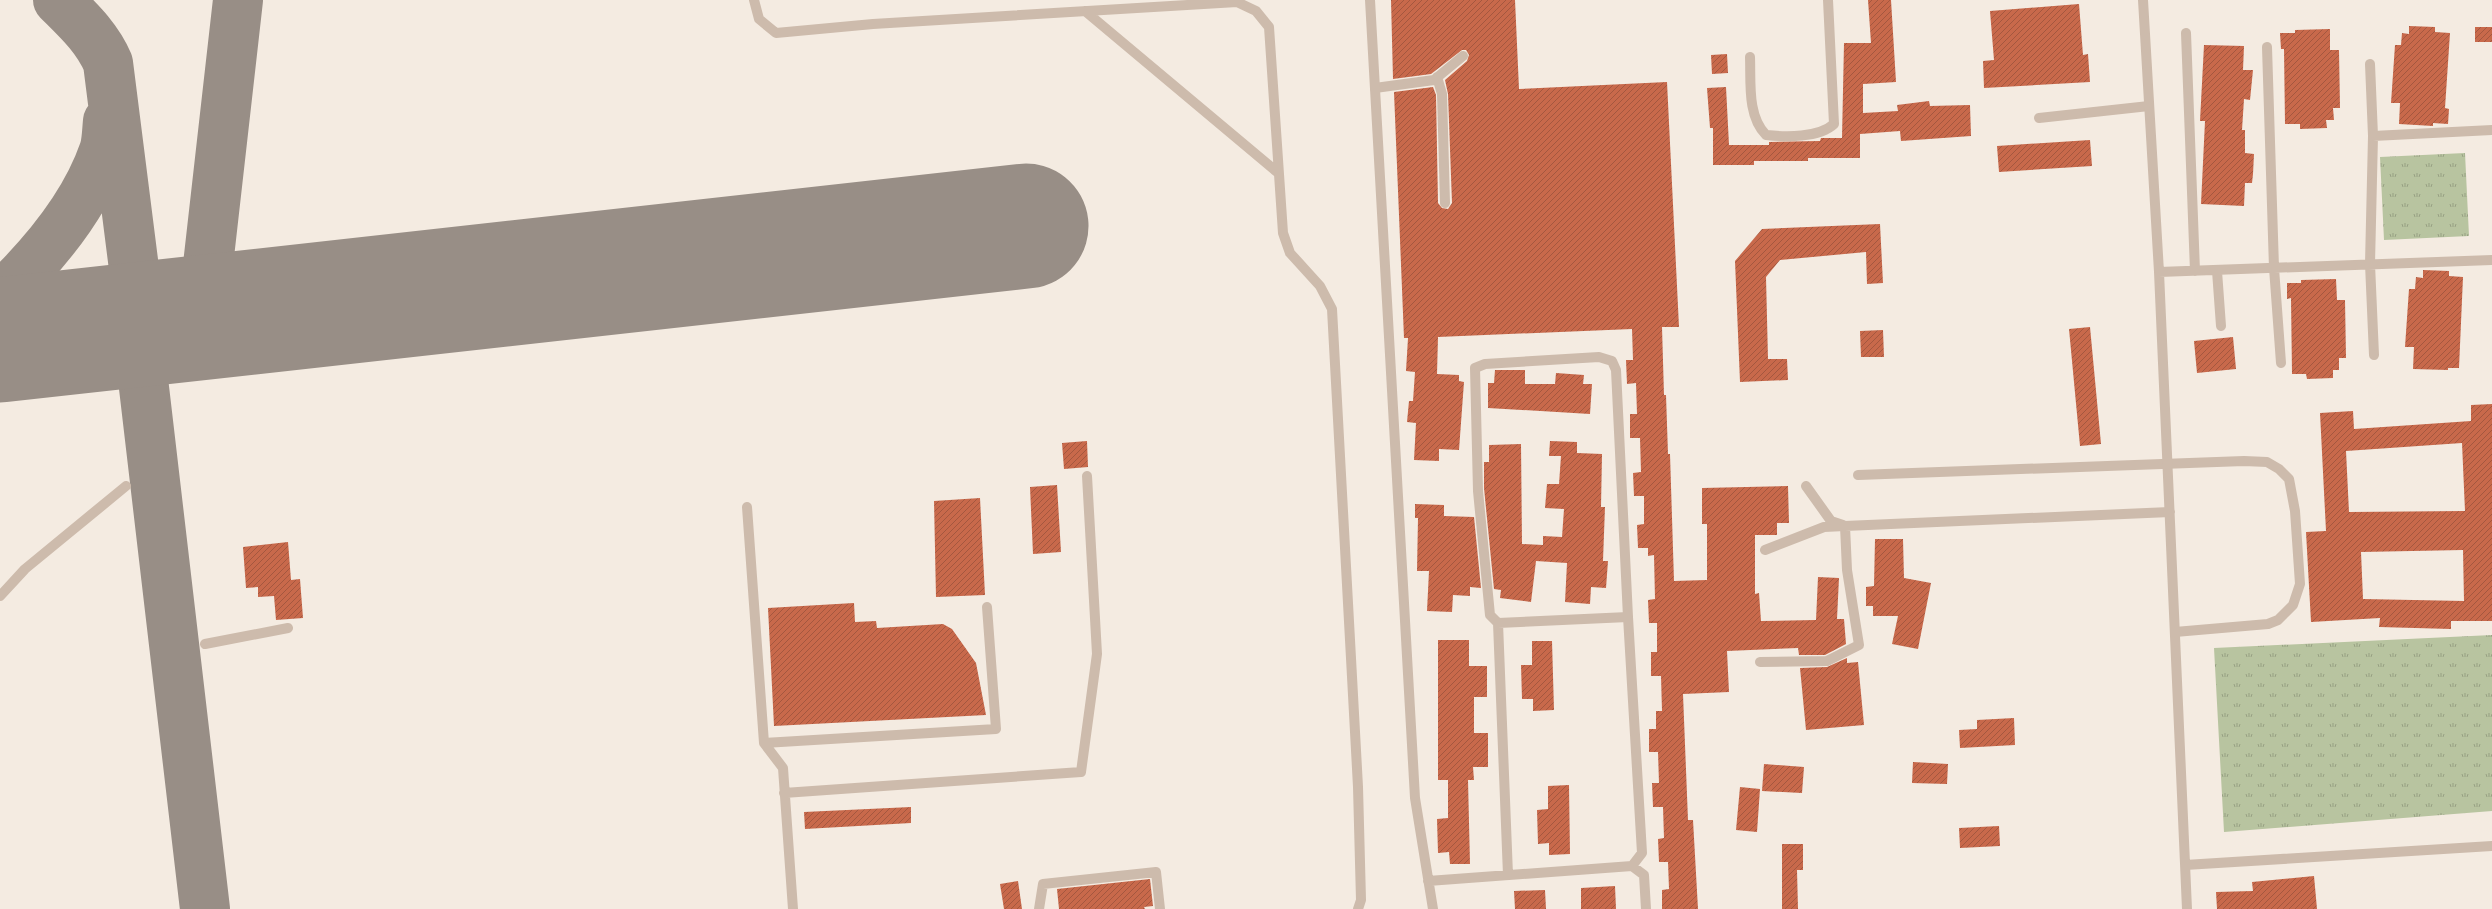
<svg xmlns="http://www.w3.org/2000/svg" width="2492" height="909" font-family="'Exo 2',sans-serif">
  <style>
    .grass { fill: url(#grass-tufts) }
    .lines { fill: none; stroke-linecap: round; stroke-linejoin: round }
    .taxiway { stroke: #988e86; stroke-width: 50 }
    .runway { stroke: #988e86; stroke-width: 125 }
    .building { fill: url(#building-hatch); fill-rule: evenodd }
    .lane { stroke: #cdbbac; stroke-width: 10 }
    .street { stroke: #cdbbac; stroke-width: 10 }
  </style>
  <defs>
    <pattern id="grass-tufts" width="24" height="20" patternUnits="userSpaceOnUse"><rect width="24" height="20" fill="#b8c4a0"/><path d="M3 7l-1-3M5 7V3M7 7l1-3M15 17l-1-3M17 17v-4M19 17l1-3" fill="none" stroke="#97a083"/></pattern>
    <pattern id="building-hatch" width="6" height="6" patternUnits="userSpaceOnUse"><rect width="6" height="6" fill="#c8694b"/><path d="M-1 1l2-2M0 6l6-6M5 7l2-2" fill="none" stroke="#a4573f"/></pattern>
  </defs>
  <rect width="100%" height="100%" fill="#f4ebe1"/>
  <path class="grass" d="M2465,153L2469,236L2384,240L2380,157Z
    M2492,635V811L2224,832L2214,648Z"/>
  <g class="lines">
    <path class="taxiway" d="M58,0C77,19 97,37 108,63L141,324
      M0,297C42,257 85,206 104,151C107,142 107,130 108,121
      M202,318L238,0
      M95,330C117,342 133,355 143,379L205,909"/>
    <path class="runway" d="M0,340L1026,226"/>
  </g>
  <path class="building" d="M1391,0H1515L1519,89L1667,82L1679,327H1662L1664,395H1666L1668,454H1670L1674,581L1707,580V524H1702V488L1788,486L1789,523H1777V535H1755V594L1759,593L1761,621L1816,620L1818,577L1839,578L1837,619H1844L1846,644L1825,655H1799L1798,648L1727,651L1729,692L1683,694L1688,820H1693L1698,909H1662V890L1669,889L1668,862H1659L1658,839L1664,838L1663,807H1653L1652,783H1659L1658,752H1649V729H1656V711H1662L1661,676H1651V652H1657V623H1649L1648,600L1655,599L1654,555L1648,556V548H1638L1637,525L1644,524V496H1634L1633,473L1641,472L1640,438H1630V414H1637L1636,383L1627,384L1626,360H1633L1632,329L1438,337L1437,374L1459,375V381L1464,382L1459,450L1439,449V461L1414,460L1416,423L1407,422L1409,401H1413L1415,372L1406,371L1408,338H1404L1394,92L1433,87L1436,95L1438,203L1442,208L1448,209L1452,203L1448,94L1445,80L1467,61L1469,55L1466,50H1462L1431,74L1393,79Z
    M1868,0H1891L1896,82L1863,84V113L1898,111L1897,105L1929,101L1930,106L1970,105L1971,136L1901,141L1900,131L1860,134V158H1808V161H1754V165H1713V128H1710L1707,88L1726,87L1729,145H1769V142L1820,141L1821,138H1842L1844,43H1871Z
    M2079,4L2083,55L2088,54L2090,82L1984,88L1983,61L1994,60L1990,11Z
    M2409,26L2435,27V32L2450,33L2445,108L2449,109L2448,124L2433,123V126L2399,124L2400,103H2391L2395,45H2401L2402,33L2409,34Z
    M2475,27H2492V42H2475Z
    M2330,29V50H2339L2340,108H2333L2334,120H2326L2327,128L2300,129V124H2285L2284,49H2281L2280,33H2295V30Z
    M2204,45L2244,46L2243,70H2253L2250,100L2244,99L2242,130H2245V153L2254,154L2253,174L2252,183H2245L2244,206L2201,204L2205,121H2200Z
    M1727,54L1728,73L1712,74L1711,55Z
    M2090,140L2092,166L1999,172L1997,146Z
    M1880,224L1883,283L1867,284L1866,252L1780,260L1766,277L1768,359H1787L1788,380L1740,382L1735,261L1762,229Z
    M2423,270L2449,271V276L2463,277L2459,368H2448V370L2413,369L2414,347H2405L2409,289H2415L2416,277L2423,278Z
    M2336,279L2337,300H2345L2346,358H2339V370H2333V378L2307,379L2306,374H2292L2291,298L2287,299V283H2301V280Z
    M2090,327L2101,444L2080,446L2069,329Z
    M1883,330L1884,357H1861L1860,331Z
    M2233,337L2236,369L2197,373L2194,341Z
    M1495,370H1525V384H1555L1556,373L1584,375L1583,384H1592L1590,414L1488,408V383H1494Z
    M2492,404V621H2451V629L2379,627L2380,618L2311,622L2306,532L2326,531L2320,413L2353,411L2354,429L2471,421V405ZM2462,443L2465,511L2349,512L2346,451ZM2463,550L2464,601L2363,599L2361,552Z
    M1087,441L1088,467L1064,469L1062,443Z
    M1550,441L1577,442V453L1602,454L1601,507H1605L1603,561H1608L1606,588L1591,587L1590,604L1565,602L1567,563L1536,561L1531,602L1500,598L1501,590L1494,589L1484,488V462H1489V445L1521,444L1522,544L1543,545V536L1562,537L1564,509L1545,508L1547,484H1559L1561,456H1549Z
    M1057,485L1061,552L1033,554L1030,487Z
    M980,498L985,595L936,597L934,501Z
    M1415,504L1444,505V516L1474,517L1481,588L1470,587V596L1453,595L1452,612L1427,611L1429,571H1417L1418,518H1415Z
    M1875,539H1903L1904,578L1931,583L1918,649L1892,644L1898,616H1873V606H1866V587L1874,586Z
    M288,542L291,580L300,579L303,618L276,620L274,596L258,597V587L246,588L243,547Z
    M854,603L855,622L876,621L877,628L943,624L952,629L976,663L986,715L774,726L768,608Z
    M1438,640H1469V666H1487V697H1474V733H1488V767H1473L1474,780H1468L1470,864H1450L1449,852L1438,853L1437,819L1448,818V780H1438Z
    M1532,641H1552L1554,710L1533,711V699H1522L1521,665H1532Z
    M1847,658V663L1858,662L1864,725L1806,730L1800,668L1827,667Z
    M2014,718L2015,745L1960,748L1959,730L1977,729V720Z
    M1913,762L1948,764L1947,784L1912,783Z
    M1764,764L1804,767L1802,793L1762,791Z
    M1569,785L1570,854L1549,855V843L1538,844L1537,810L1548,809V786Z
    M1740,787L1760,789L1757,832L1736,830Z
    M911,807V823L805,829L804,812Z
    M1999,826L2000,846L1960,848L1959,828Z
    M1782,844H1803V870H1797L1798,909H1782Z
    M2314,876L2317,909H2217L2216,892L2253,891L2252,882Z
    M1150,879L1153,906L1144,907L1145,909H1059L1057,889Z
    M1018,881L1022,909H1004L1000,884Z
    M1615,886L1616,909H1581V888Z
    M1545,890L1546,909H1515L1514,891Z"/>
  <g class="lines">
    <path class="lane" d="M754,0L759,19L776,33L873,24L1237,2L1256,11L1269,27L1283,233L1290,253L1320,286L1332,309L1358,787L1361,900L1358,909
      M1085,11L1277,172
      M1437,77L1442,94L1445,203
      M1375,88L1434,80L1463,56
      M2039,118L2149,106
      M1858,475L2244,461L2267,462L2279,469L2289,479L2295,511L2300,584L2293,605L2278,620L2268,624L2175,632
      M747,507L764,743L783,768L793,909
      M0,596L25,569L126,486
      M205,644L288,628
      M764,743L996,729L987,607
      M784,793L1081,772L1097,654L1087,476
      M1039,909L1043,884L1156,872L1160,909"/>
    <path class="street" d="M1370,0L1415,798L1433,909
      M2143,0L2159,272L2187,909
      M2186,33L2195,271
      M2267,47L2274,268L2281,363
      M1750,57C1751,82 1747,116 1766,135C1785,137 1819,138 1834,124L1828,0
      M2370,64L2373,136L2370,264L2374,355
      M2373,136L2492,130
      M2217,271L2221,326
      M2159,272L2492,260
      M1806,486L1831,521L1843,525
      M1765,550L1824,527L1845,526
      M1498,623L1490,615L1478,491L1475,368L1485,364L1599,357L1612,361L1616,370L1628,617
      M1760,662L1827,661L1859,645L1847,570L1845,526L2170,512
      M2185,865L2492,846
      M1508,875L1498,623L1628,617L1642,853L1632,866
      M1428,881L1632,866L1644,875L1646,909"/>
  </g>
</svg>
